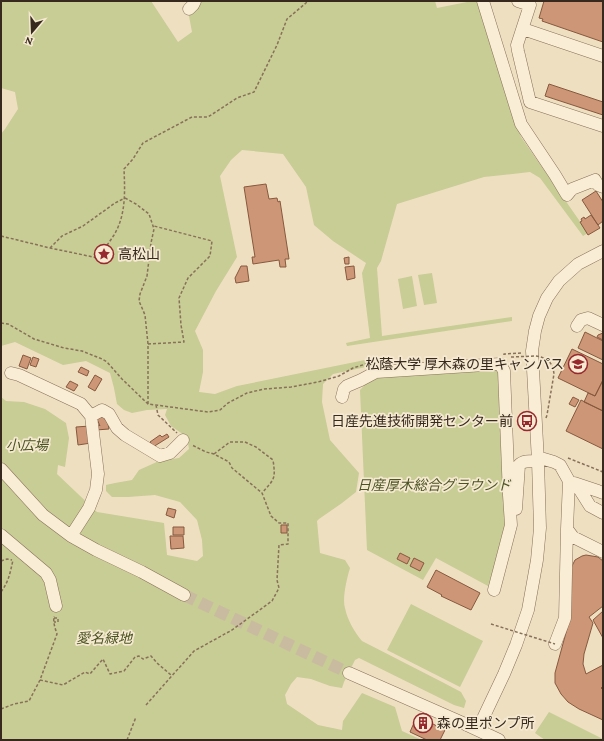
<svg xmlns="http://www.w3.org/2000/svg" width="604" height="741" font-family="'Crimson Pro','Noto Sans JP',serif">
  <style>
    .green { fill: #c8cc95 }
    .building { fill: #cd9777; stroke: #87583e }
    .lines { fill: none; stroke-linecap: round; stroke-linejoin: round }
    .minor-tunnel { stroke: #c9bba0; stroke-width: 12; stroke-dasharray: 12 6; stroke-linecap: butt }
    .minor-casing { stroke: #887059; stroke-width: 13 }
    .path { stroke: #887059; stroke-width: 1.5; stroke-dasharray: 3 2; stroke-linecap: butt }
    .minor { stroke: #f9edd5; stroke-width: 12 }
    .path-bridge { stroke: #887059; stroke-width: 1.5; stroke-dasharray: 3 2; stroke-linecap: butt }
    .labels { text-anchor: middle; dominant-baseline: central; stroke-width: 3.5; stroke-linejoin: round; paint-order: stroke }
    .poi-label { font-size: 14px; fill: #37291d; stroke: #f6e9d1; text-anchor: start }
    .park-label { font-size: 14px; font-style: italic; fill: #4a5423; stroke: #f6e9d1 }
  </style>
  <rect width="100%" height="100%" fill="#eedfc1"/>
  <path class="green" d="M1,1H151L178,42L192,32L189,16L196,1H435L437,8L472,1H481L521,137L588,233L583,236L540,178L530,172L484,177L397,204L381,261L377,268L382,336L512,317V321L347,346L346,343L370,338L362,273L366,263L333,241L314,225L306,187L283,154L242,150L231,160L220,176L237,257L216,291L195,331L203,350V372L199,392L215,394L237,386L365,360L366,367L333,374L323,384L322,402L330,440L359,473L356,492L342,503L319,519L317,521L320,553L345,560L350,568C347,578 342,598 345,608C347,619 355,633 362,641L444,683L461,692L466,701L464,708L454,705L359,658L355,660L344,682L342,688L330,686L311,679L297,677L291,684L285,695L287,704L318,725L342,730L343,721L362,693L395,707L402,731L422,740H1V397L6,401L24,402L45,409L66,423L69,438L65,467L58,465L57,474L97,512L164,523L167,555L197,561L203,556L202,540L197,520L180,502L155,495L128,497H112L106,491V485L115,483L132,480L139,470L159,461L179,458L189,449L187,437L171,426L165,415L167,409L147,410L132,413L124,410L117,404L114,388L110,373L86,361L63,365L15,342L1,346V134L5,129L18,109L15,92L1,88Z
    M432,273L437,303L424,305L418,275Z
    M412,276L417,306L403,309L398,279Z
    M499,369L507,528L488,586L436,558L423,580L367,550L360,390L375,374Z
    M411,604L483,641L460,687L387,650Z
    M549,712L603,739V740H545L535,733Z"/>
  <path class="building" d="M544,1H603V42L542,21L543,19L539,18Z
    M549,84L603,102V115L545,96Z
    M266,184L269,199L277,198L278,202L280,201L289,259H285L286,267H280L279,260L253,264L252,257H255L244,187Z
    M596,191L603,202V221L598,225L582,200Z
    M591,215L600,228L588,235L580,222L582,221L581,219L584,217L585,219Z
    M349,257V264H345L344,258Z
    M241,266H247L249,281L236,283L235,278Z
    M354,266L355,278L347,280L345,267Z
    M585,332L603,341V360L578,348Z
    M603,333V340L597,337L598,335Z
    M572,349L603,364V380L595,396L558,378Z
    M23,355L31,358L27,369L19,366Z
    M33,357L39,359L36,367L30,365Z
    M81,367L89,371L87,376L78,372Z
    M95,375L102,379L95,391L88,387Z
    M603,380V411L584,402L588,393L595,396Z
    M70,381L78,385L74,391L66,387Z
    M573,397L579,400L575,407L569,404Z
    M581,400L603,411V449L566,431Z
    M103,416L108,424L109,429L96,430V426L99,425L100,426L97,419Z
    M90,426L91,443L78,445L76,427Z
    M167,434L169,437L153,447L150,442L160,435L162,437Z
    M168,508L176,510L174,518L166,515Z
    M281,525H287V533H281Z
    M173,527H184V535H173Z
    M170,536H183L184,548L171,549Z
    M400,553L410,558L407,564L397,559Z
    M586,555L598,557L603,561V606L589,617L593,623L584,654L583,664L586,674L603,665V686L601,688L603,690V720L579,709L568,702L561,694L555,683V673L570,618L571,568L575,560L582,556Z
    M414,558L424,563L420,571L410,566Z
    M436,570L480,593L471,610L441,596L442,595L427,587Z
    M603,611V638L593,620Z
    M417,716L445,730L440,740H427L410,732Z"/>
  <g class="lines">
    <path class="minor-tunnel" d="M184,595L349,673"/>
    <g class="minor-casing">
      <path id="minor" d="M483,1L521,124L555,175L567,195L572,189L595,180L598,185L603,187
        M518,1L530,5L517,45L518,51L530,102L603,126
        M189,9L193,5L195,1
        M523,29L603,56
        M577,326L581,320L588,318L603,325
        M11,373L19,375L81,404L91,416L98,474L96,490L89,508L71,536
        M342,397L344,389L347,386L361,380L376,372L500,364L504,371L509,495L511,525L494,590
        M91,416L102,410L109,414L117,428L125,435L160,456L170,453L183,440
        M538,458L544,459L554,462L560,465L569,481L567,529L573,537L603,552
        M1,469L43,515L71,536L96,550L142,572L184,595
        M569,481L578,487L590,506L603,513
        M574,483L598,491L603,493
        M516,509L519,465C523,460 532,461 538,461
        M1,535L46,573L50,580L56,606
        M555,644L565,618L567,529
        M349,673L465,724L499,740
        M478,729L504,674L516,645L528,610L537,560L540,528L538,461L532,351L535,331L539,316L547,298L559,281L578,264L603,251"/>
    </g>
    <path class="path" d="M125,198L136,204L149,214L154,229L151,243L147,276L140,294L139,301L145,315L148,344V404
      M1,236L50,248L98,258C103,250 109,243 114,235C126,215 125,192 124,169L133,159L143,143L192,117H208L237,98L254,92L277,45L287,19L306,3L307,1
      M50,248L62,236L83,226L115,203L125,198
      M1,323L8,324L34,339L64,348L82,351L102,359L107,362L122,379L148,404L208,412L220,410L228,403L247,393L264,389L291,387L318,382L339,376L353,368L369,363
      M148,344L184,342L181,325L179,298L188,278L210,256L212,241L154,226
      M504,355V354L521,353
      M156,405L158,415L177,433
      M546,418L547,415L554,374L553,367L549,361
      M214,454L230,442H245L256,447L273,460C276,480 274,479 262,493
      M568,458L603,472
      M1,561L7,559L12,560
      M1,592C9,581 10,573 13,560
      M54,618H58V622H54
      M40,680L63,685L85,672L90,674L103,659L110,674L124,671L135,657L139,656L143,659L151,656L157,663L171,675
      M146,705L194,651L232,630L272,601L279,588L277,580L279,545L288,544V523H279L271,516L262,493L232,468L229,462L214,454L206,452L192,445
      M1,709L14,704L29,701L40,680L57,634C55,628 53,622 54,616
      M127,740L136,717"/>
    <use href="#minor" class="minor"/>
    <path class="path-bridge" d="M511,357L536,356L541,357L549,361
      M491,624L555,644"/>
  </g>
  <defs>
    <g id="sight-ring" transform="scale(1)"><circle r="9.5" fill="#f6e9d1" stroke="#97282e" stroke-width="1.5"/><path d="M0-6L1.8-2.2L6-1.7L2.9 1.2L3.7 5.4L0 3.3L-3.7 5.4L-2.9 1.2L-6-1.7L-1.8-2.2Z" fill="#97282e"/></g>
    <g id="university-ring" transform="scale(1)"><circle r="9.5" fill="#f6e9d1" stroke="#97282e" stroke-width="1.5"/><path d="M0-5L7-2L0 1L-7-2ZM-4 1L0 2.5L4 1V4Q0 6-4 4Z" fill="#97282e"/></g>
    <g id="bus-ring" transform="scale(1)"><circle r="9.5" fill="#f6e9d1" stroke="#97282e" stroke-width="1.5"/><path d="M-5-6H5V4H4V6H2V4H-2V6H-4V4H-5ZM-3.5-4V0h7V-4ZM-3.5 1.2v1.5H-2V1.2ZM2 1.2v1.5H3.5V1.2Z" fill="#97282e"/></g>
    <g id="building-ring" transform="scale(1)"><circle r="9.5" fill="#f6e9d1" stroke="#97282e" stroke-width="1.5"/><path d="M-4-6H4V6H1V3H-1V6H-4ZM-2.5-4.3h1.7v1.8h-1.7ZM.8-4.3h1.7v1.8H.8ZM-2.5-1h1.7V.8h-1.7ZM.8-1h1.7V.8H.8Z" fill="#97282e"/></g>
  </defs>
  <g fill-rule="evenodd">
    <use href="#sight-ring" x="104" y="254"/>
    <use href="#university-ring" x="578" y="364"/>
    <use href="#bus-ring" x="527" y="421"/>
    <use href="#building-ring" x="423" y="723"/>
  </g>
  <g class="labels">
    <g class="poi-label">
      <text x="118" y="254">高松山</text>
      <text x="564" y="364" text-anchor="end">松蔭大学 厚木森の里キャンパス</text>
      <text x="513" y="421" text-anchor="end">日産先進技術開発センター前</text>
      <text x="437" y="723">森の里ポンプ所</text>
    </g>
    <g class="park-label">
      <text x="27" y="445">小広場</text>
      <text x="434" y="485">日産厚木総合グラウンド</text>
      <text x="104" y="638">愛名緑地</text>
    </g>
  </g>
  <rect width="604" height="741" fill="none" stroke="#37291d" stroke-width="4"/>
  <g transform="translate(32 32) rotate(199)" stroke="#f6e9d1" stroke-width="3" paint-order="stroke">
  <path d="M0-3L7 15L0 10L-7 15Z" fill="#37291d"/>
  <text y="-6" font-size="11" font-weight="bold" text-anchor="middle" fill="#37291d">N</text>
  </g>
</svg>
